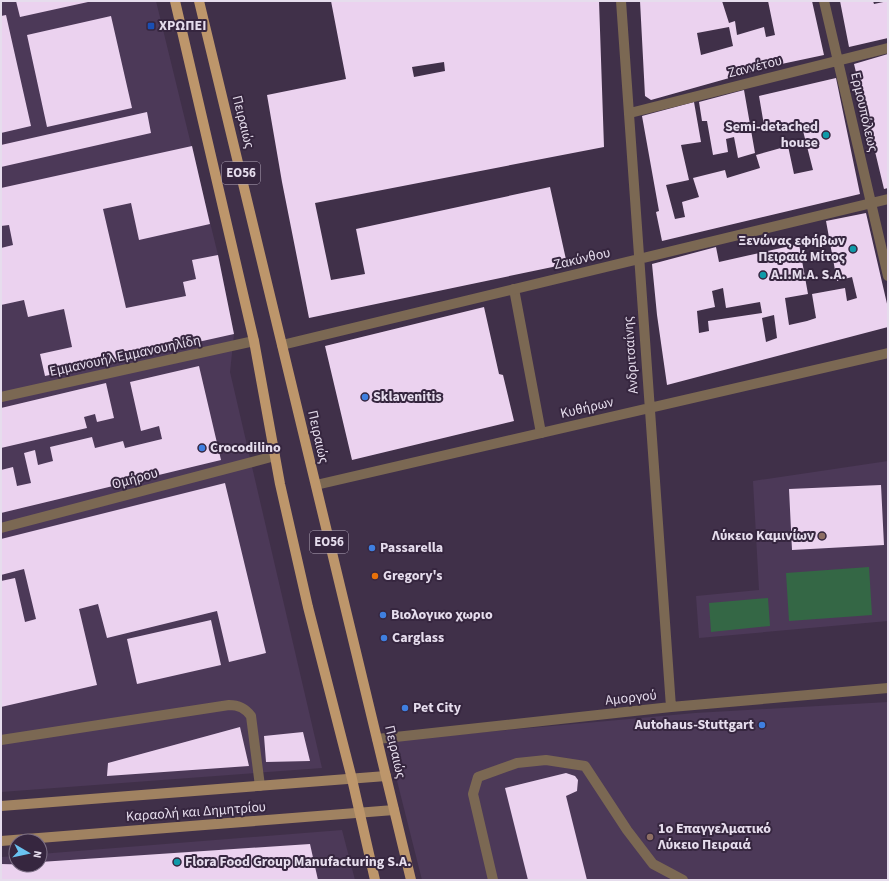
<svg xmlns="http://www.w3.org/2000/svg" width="889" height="881" font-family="'Source Sans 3',sans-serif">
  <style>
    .built { fill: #4c3958 }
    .green { fill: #346745 }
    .building { fill: #ebd2ef; fill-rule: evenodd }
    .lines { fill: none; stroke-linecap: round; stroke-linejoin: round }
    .service { stroke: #7b6853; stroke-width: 10 }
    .minor { stroke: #7b6853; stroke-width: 10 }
    .secondary { stroke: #a08261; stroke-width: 10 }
    .primary { stroke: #bd966b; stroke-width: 10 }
    .transit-dot { fill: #1a4fb4; stroke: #36263f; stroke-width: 1.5 }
    .culture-dot { fill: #0f9aa8; stroke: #36263f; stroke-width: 1.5 }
    .shop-dot { fill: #3f7fe0; stroke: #36263f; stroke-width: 1.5 }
    .education-dot { fill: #8d6e63; stroke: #36263f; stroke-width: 1.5 }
    .food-dot { fill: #e8710a; stroke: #36263f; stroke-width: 1.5 }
    .labels { text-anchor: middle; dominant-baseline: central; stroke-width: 4; stroke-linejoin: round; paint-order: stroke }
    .shield { fill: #36263f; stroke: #b1a6b9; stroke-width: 1 }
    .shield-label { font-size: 13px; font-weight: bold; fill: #e6dded }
    .poi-label { font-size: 14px; font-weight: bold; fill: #e6dded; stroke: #36263f; text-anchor: start }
    .street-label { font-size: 14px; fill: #e6dded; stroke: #36263f }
  </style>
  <rect width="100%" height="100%" fill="#403049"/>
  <path class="built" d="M1,1H156L218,255L234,334L230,372L322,768L1,792Z
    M888,461V621L699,638L696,596L759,590L753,481Z
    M888,702V880H422L387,741L695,713Z
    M342,830L355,880H1V857L16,856V865H40V854Z"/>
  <path class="green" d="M869,567L872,615L789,621L786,573Z
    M768,598L770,626L711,632L709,603Z"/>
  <path class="building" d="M16,1H88V2L20,17Z
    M331,1H599L604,147L315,203L331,280L365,274L356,229L550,187L567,264L309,318L282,182L267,95L346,79ZM444,62L445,71L414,77L412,67Z
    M640,1H722L729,23L735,21L737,35L764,27L766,37L775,35L768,1H812L824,55L772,66L651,100L645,96ZM729,27L733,46L701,55L697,33Z
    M840,1H873L874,4L888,1V38L849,47Z
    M6,15L31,126L1,133V16Z
    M111,16L132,108L47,127L27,35Z
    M888,54V188L884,189L854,64Z
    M836,78L860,194L662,241L656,212L659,211L642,116L694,102L701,142L681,145L689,180L666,185L675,219L685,217L682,202L699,197L693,178L725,170L727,178L760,168L756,155L788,146L794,174L813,170L801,123L765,131L759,96Z
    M744,90L755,153L738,158L734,137L726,139L728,152L713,155L707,121H702L699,102Z
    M147,112L151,133L1,167V145Z
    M192,146L210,224L139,240L131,203L103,209L126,308L186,296L183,282L196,279L192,260L218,255L234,334L45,376L40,354L72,347L64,309L28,317L24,300L1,305V248L13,245L9,225L1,226V188Z
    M866,213L888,308V327L667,385L657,315L652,264L716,247L719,262L799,244L808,294L785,298L789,325L807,321L816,318L812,294L845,288L847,301L857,298L852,277L837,281L826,221ZM723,288L726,308L760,302L762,313L708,321L709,331L699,333L697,311L715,307L712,291ZM774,315L777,338L766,342L762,318Z
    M484,307L499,374L503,375L514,421L352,460L325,346Z
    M199,366L221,460L1,513V470L13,467L17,486L31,483L24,453L35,450L38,465L53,461L50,447L92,437L95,448L123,441L125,448L162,439L159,426L141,431L130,382Z
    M106,383L114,418L97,422L95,414L84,417L87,428L1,448V408Z
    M225,483L266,653L229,662L217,611L107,638L98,604L79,609L97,685L1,707V581L15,578L25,622L36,619L24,569L1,575V539Z
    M881,485L884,545L792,550L789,489Z
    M211,620L221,665L137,684L127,639Z
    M240,727L249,766L107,776L108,763Z
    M303,732L310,761L266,762L264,736Z
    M566,773L575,776L578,780L577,791L566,796L587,880H528L505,788Z
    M310,844L318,880H1V864L40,865V862Z"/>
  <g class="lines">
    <path class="service" d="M514,289L541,433
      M1,740L229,705C239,705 245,708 251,716L260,786
      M493,880L473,794L478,777L517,763L546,760L585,766L627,830L653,864L683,880"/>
    <path class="minor" d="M621,1L671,707
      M824,1L888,276
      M630,113L888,48
      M282,345L888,199
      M1,397L254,341
      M316,485L888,353
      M1,528L275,456
      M377,739L671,707L888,688"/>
    <path class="secondary" d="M1,806L386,776
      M1,841L394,810"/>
    <path class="primary" d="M175,1L254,341L280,484L308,607L352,779L375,880
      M199,1L411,880"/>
  </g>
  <rect class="transit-dot" x="147" y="22" width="8" height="8" rx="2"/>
  <g class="culture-dot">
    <circle cx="826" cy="135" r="4"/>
    <circle cx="853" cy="249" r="4"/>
    <circle cx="763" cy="275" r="4"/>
    <circle cx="177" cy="862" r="4"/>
  </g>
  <g class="shop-dot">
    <circle cx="365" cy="397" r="4"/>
    <circle cx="202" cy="448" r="4"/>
    <circle cx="372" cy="548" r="4"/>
    <circle cx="383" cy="615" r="4"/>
    <circle cx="384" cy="638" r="4"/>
    <circle cx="405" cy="708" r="4"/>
    <circle cx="762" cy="725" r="4"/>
  </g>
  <g class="education-dot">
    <circle cx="822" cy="536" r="4"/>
    <circle cx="650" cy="837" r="4"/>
  </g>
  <circle class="food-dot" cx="375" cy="576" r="4"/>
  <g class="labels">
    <g class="shield">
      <rect x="222" y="162" width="38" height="22" rx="3"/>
      <rect x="310" y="531" width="38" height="22" rx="3"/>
    </g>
    <g class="shield-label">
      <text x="241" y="173">ΕΟ56</text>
      <text x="329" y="542">ΕΟ56</text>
    </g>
    <g class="poi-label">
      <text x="159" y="26">ΧΡΩΠΕΙ</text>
      <text x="818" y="127" text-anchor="end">Semi-detached<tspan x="818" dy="16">house</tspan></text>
      <text x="845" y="241" text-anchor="end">Ξενώνας εφήβων<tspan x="845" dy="16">Πειραιά Μίτος</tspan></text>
      <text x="771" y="275">A.I.M.A. S.A.</text>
      <text x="373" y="397">Sklavenitis</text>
      <text x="210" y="448">Crocodilino</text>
      <text x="814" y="536" text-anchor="end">Λύκειο Καμινίων</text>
      <text x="380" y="548">Passarella</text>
      <text x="383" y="576">Gregory's</text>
      <text x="391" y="615">Βιολογικο χωριο</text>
      <text x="392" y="638">Carglass</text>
      <text x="413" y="708">Pet City</text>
      <text x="754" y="725" text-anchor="end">Autohaus-Stuttgart</text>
      <text x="658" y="829">1ο Επαγγελματικό<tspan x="658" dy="16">Λύκειο Πειραιά</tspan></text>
      <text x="185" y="862">Flora Food Group Manufacturing S.A.</text>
    </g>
    <g class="street-label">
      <text transform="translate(755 67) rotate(-14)">Ζαννέτου</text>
      <text transform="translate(864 112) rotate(77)">Ερμουπόλεως</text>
      <text transform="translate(243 122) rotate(76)">Πειραιώς</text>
      <text transform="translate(582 259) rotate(-13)">Ζακύνθου</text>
      <text transform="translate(631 355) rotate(-94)">Ανδριτσαίνης</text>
      <text transform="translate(125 356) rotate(-12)">Εμμανουήλ Εμμανουηλίδη</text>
      <text transform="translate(587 408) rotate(-13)">Κυθήρων</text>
      <text transform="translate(318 437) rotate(77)">Πειραιώς</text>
      <text transform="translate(135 479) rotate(-15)">Ομήρου</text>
      <text transform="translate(631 698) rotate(-6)">Αμοργού</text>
      <text transform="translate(395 752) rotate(77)">Πειραιώς</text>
      <text transform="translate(196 812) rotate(-4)">Καραολή και Δημητρίου</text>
    </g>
  </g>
  <rect width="889" height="881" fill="none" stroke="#e6dded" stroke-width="4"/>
  <g transform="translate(28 853) rotate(99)"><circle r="19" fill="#36263f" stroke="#7c6f85"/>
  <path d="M0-3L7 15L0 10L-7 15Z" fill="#6ac3f1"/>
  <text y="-6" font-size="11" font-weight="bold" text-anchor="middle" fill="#e6dded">N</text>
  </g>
</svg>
